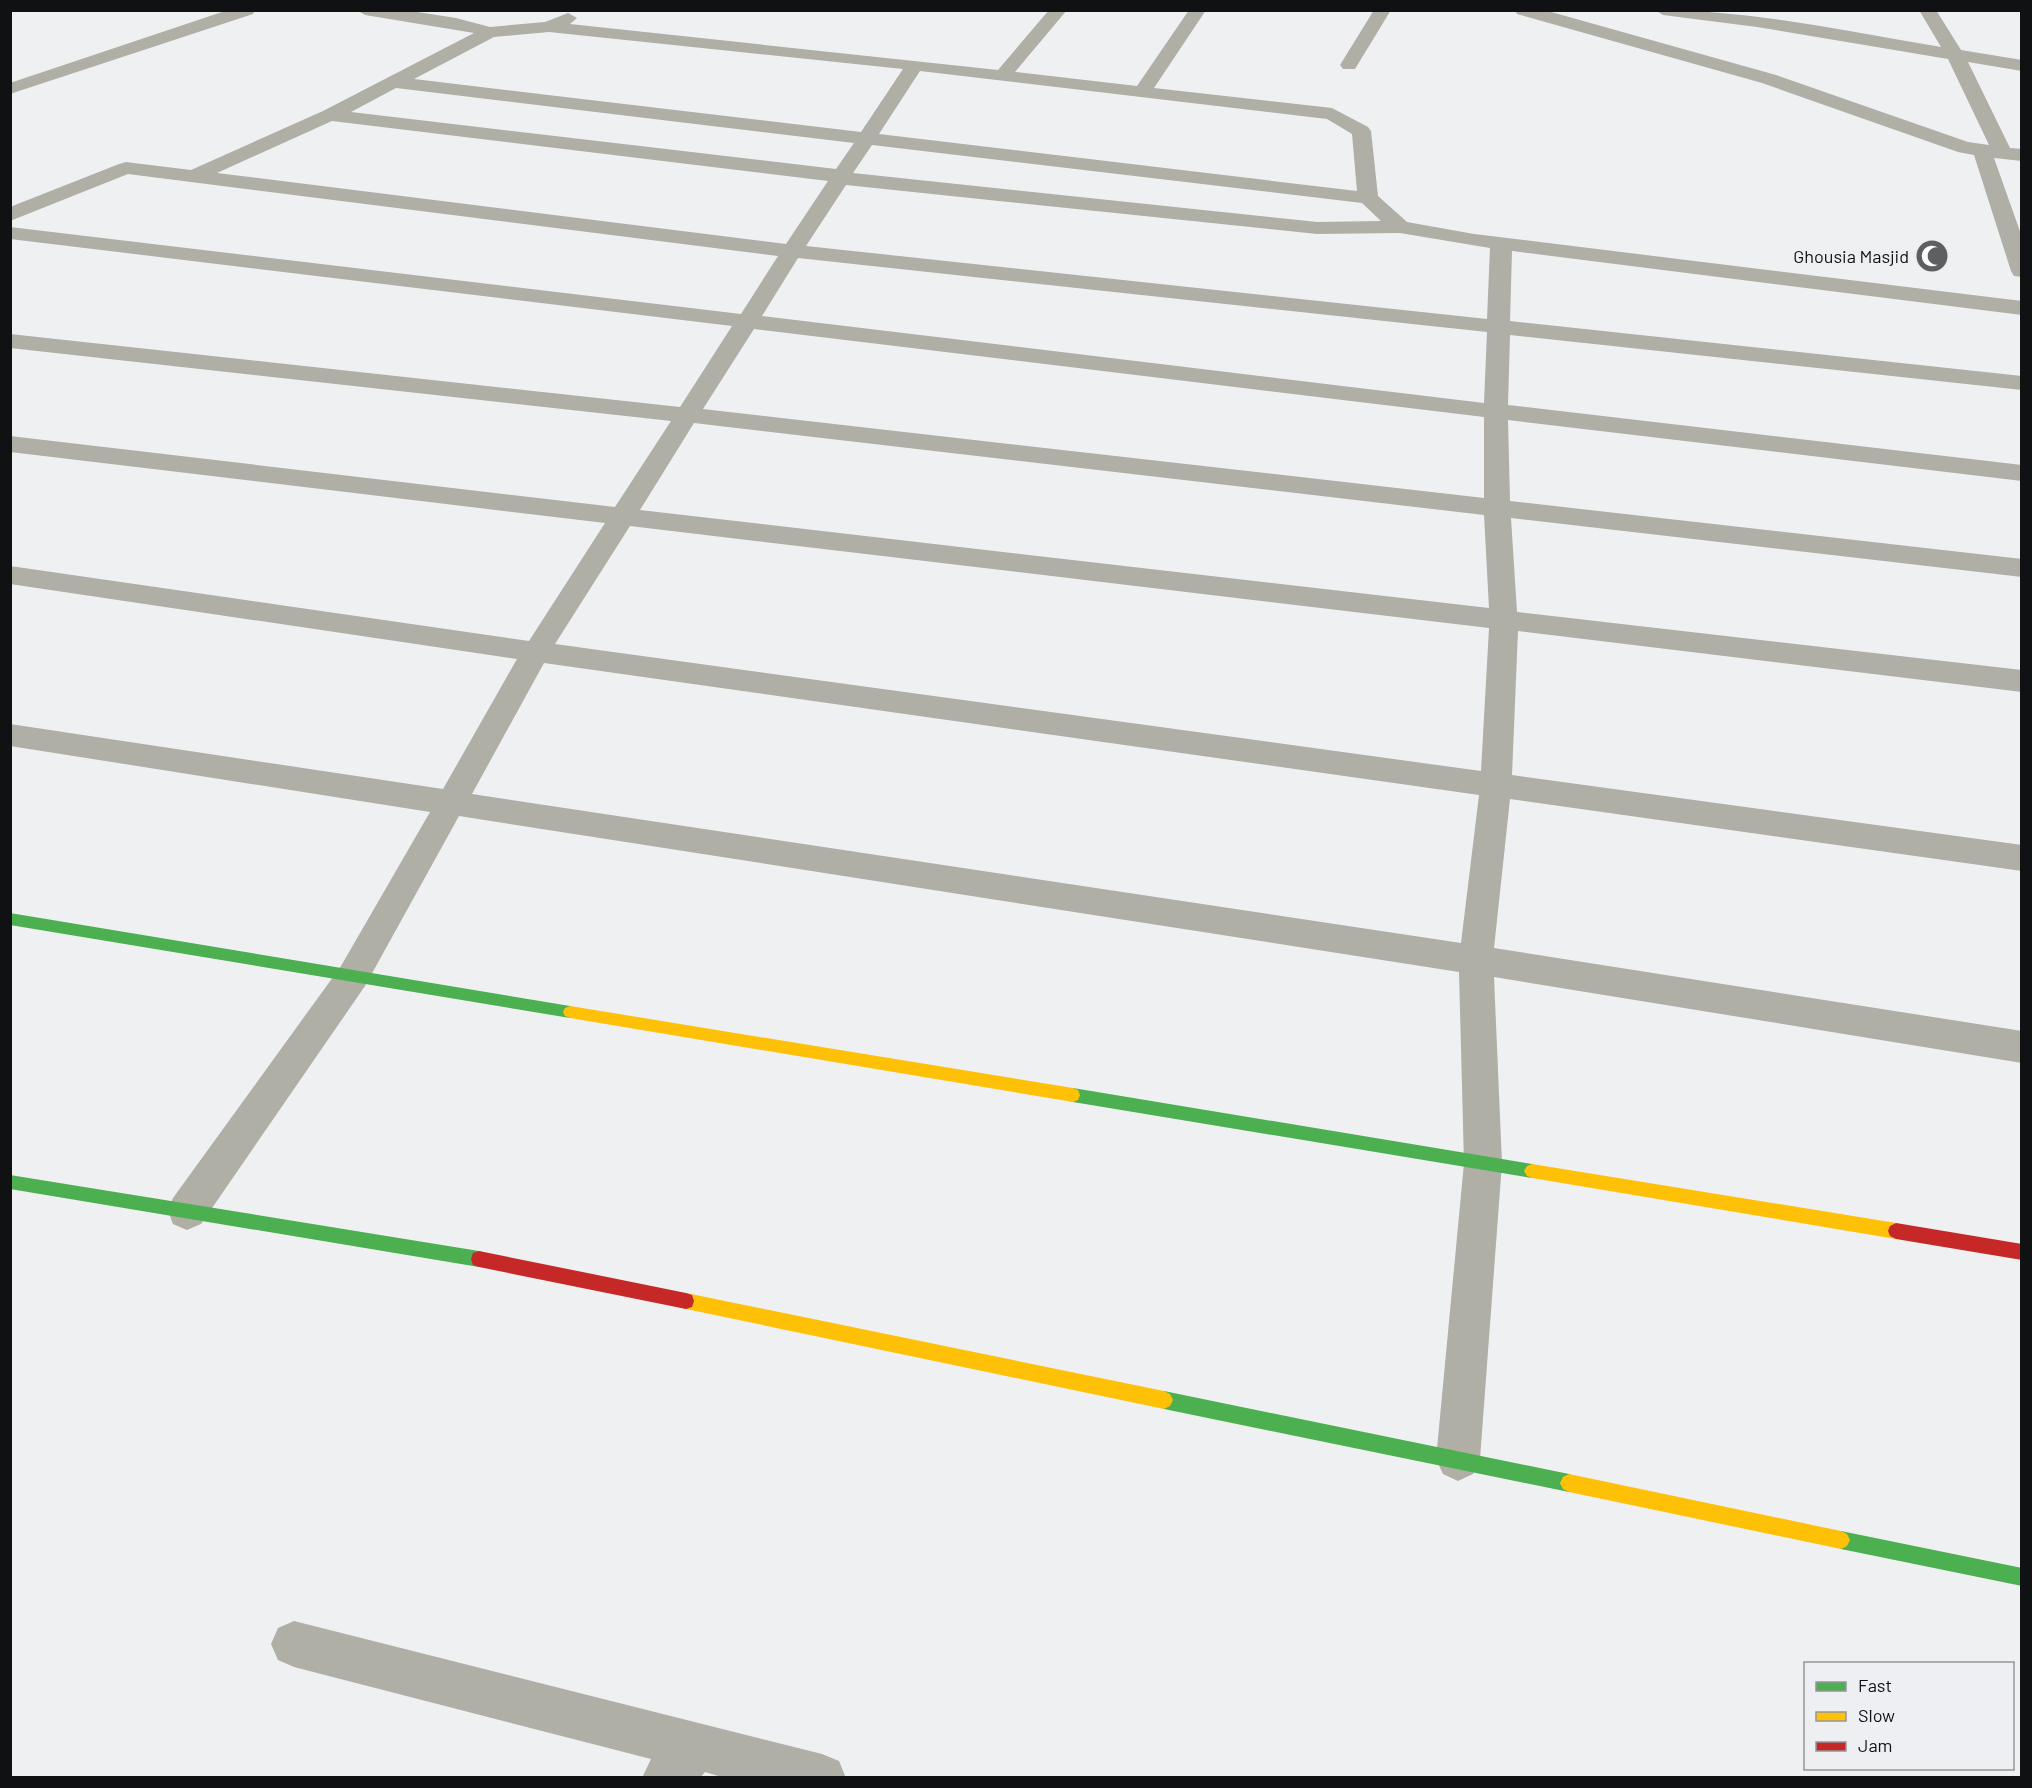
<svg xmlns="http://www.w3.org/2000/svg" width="2032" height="1788" font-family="Barlow,sans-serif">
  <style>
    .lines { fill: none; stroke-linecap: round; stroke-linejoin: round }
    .street { fill: #afafa6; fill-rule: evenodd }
    .fast { fill: #4caf50; fill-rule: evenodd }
    .slow { fill: #ffc107; fill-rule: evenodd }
    .jam { fill: #c62828; fill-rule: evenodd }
    .labels { text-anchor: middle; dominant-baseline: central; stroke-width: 6; stroke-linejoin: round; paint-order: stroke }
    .far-poi-label { font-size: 18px; fill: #101112; stroke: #eeeff3; text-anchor: end }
  </style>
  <rect width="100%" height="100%" fill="#eff0f2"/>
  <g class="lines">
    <path class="street" d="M228,10H255L253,14L10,94V83Z
      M357,10H405L456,18L490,27L545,22L568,13L577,18L570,24L998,70L1049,10H1067L1015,72L1137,86L1189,10H1206L1154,88L1332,108L1368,127L1371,131L1378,196L1407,222L1474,234L2022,301V315L1512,251L1510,321L2022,376V390L1510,335L1508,405L2022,465V481L1508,420L1510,501L2022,559V577L1511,518L1517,612L2022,670V692L1518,631L1512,775L2022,845V871L1510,799L1494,948L2022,1031V1063L1494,977L1502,1163L1480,1459L1473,1474L1458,1481L1443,1474L1436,1459L1464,1163L1459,972L459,816L365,986L201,1224L187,1230L173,1224L168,1211L173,1198L341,966L430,812L10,746V724L443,789L517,659L10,584V566L529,641L605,523L10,452V436L615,507L671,421L10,348V334L680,407L732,326L10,239V227L741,314L778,256L128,174L10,221V207L119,164L126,162L191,170L323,111L474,33L365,15ZM549,32L903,69L861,132L414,79L494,37ZM920,71L1327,119L1352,134L1357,191L879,134ZM396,88L854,143L836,169L351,112ZM332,121L828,181L786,244L217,173ZM872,145L1362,203L1381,221L1317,222L853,173ZM846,185L1317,234L1400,233L1490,248L1487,319L806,246ZM798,258L1487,332L1484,403L762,316ZM754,329L1484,417V498L703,409ZM694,423L1484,515L1489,608L640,510ZM630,526L1489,628L1481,771L555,644ZM544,663L1479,795L1461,943L472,794Z
      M1374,10H1391L1355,69H1343L1340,65Z
      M1515,10H1544L1776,75L1968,142L1989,145L1948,59L1757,27L1663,15L1655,10C1751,10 1846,31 1941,47L1919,10H1936L1961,50L2022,60V71L1968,62L2010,148L2022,149V161L1994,158L2022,237V277L2014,276L2011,271L1974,155L1958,152L1762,83L1517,14Z
      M294,1621L822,1754L839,1761L846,1778H725L705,1772L700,1778H642L651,1759L294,1667L278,1660L271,1644L278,1628Z"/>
    <path class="fast" d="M10,913L570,1006L575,1008L577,1012L575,1016L570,1018L10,925Z
      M1073,1088L1532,1164L1537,1166L1540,1171L1537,1176L1532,1178L1073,1102L1068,1100L1066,1095L1068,1090Z
      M10,1175L479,1251L485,1253L487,1259L485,1265L479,1267L10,1189Z
      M1164,1391L1569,1474L1575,1477L1578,1483L1575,1489L1569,1492L1164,1409L1158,1406L1155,1400L1158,1394Z
      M1841,1531L2022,1568V1586L1841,1549L1835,1546L1832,1540L1835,1534Z"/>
    <path class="slow" d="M570,1006L1073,1088L1078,1090L1080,1095L1078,1100L1073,1102L570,1018L565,1016L563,1012L565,1008Z
      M1532,1164L1896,1223L1902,1226L1904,1231L1902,1236L1896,1239L1532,1178L1527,1176L1524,1171L1527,1166Z
      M686,1293L1164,1391L1170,1394L1173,1400L1170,1406L1164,1409L686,1309L680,1307L678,1301L680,1295Z
      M1569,1474L1841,1531L1847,1534L1850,1540L1847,1546L1841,1549L1569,1492L1563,1489L1560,1483L1563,1477Z"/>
    <path class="jam" d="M1896,1223L2022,1244V1260L1896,1239L1890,1236L1888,1231L1890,1226Z
      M479,1251L686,1293L692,1295L694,1301L692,1307L686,1309L479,1267L473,1265L471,1259L473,1253Z"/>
  </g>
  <defs>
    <g id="mosque-disc" transform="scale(1.725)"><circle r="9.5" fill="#5e5f60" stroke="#eeeff3"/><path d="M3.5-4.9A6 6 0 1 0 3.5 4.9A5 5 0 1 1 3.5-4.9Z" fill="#fff"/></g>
  </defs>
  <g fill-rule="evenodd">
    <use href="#mosque-disc" x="1932" y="256"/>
  </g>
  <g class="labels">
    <g class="far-poi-label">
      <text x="1909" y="256">Ghousia Masjid</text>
    </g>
  </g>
  <rect width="2032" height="1788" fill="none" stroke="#101112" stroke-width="24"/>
  <rect x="1804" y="1662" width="210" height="108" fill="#eeeff3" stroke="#959699" stroke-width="1.5"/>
  <rect x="1816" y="1682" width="30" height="9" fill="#4caf50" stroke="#959699" stroke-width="1.5"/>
  <text x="1858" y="1692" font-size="18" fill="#101112">Fast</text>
  <rect x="1816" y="1712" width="30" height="9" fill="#ffc107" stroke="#959699" stroke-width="1.5"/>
  <text x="1858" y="1722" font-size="18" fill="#101112">Slow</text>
  <rect x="1816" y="1742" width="30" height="9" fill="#c62828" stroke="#959699" stroke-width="1.5"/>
  <text x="1858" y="1752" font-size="18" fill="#101112">Jam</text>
</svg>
